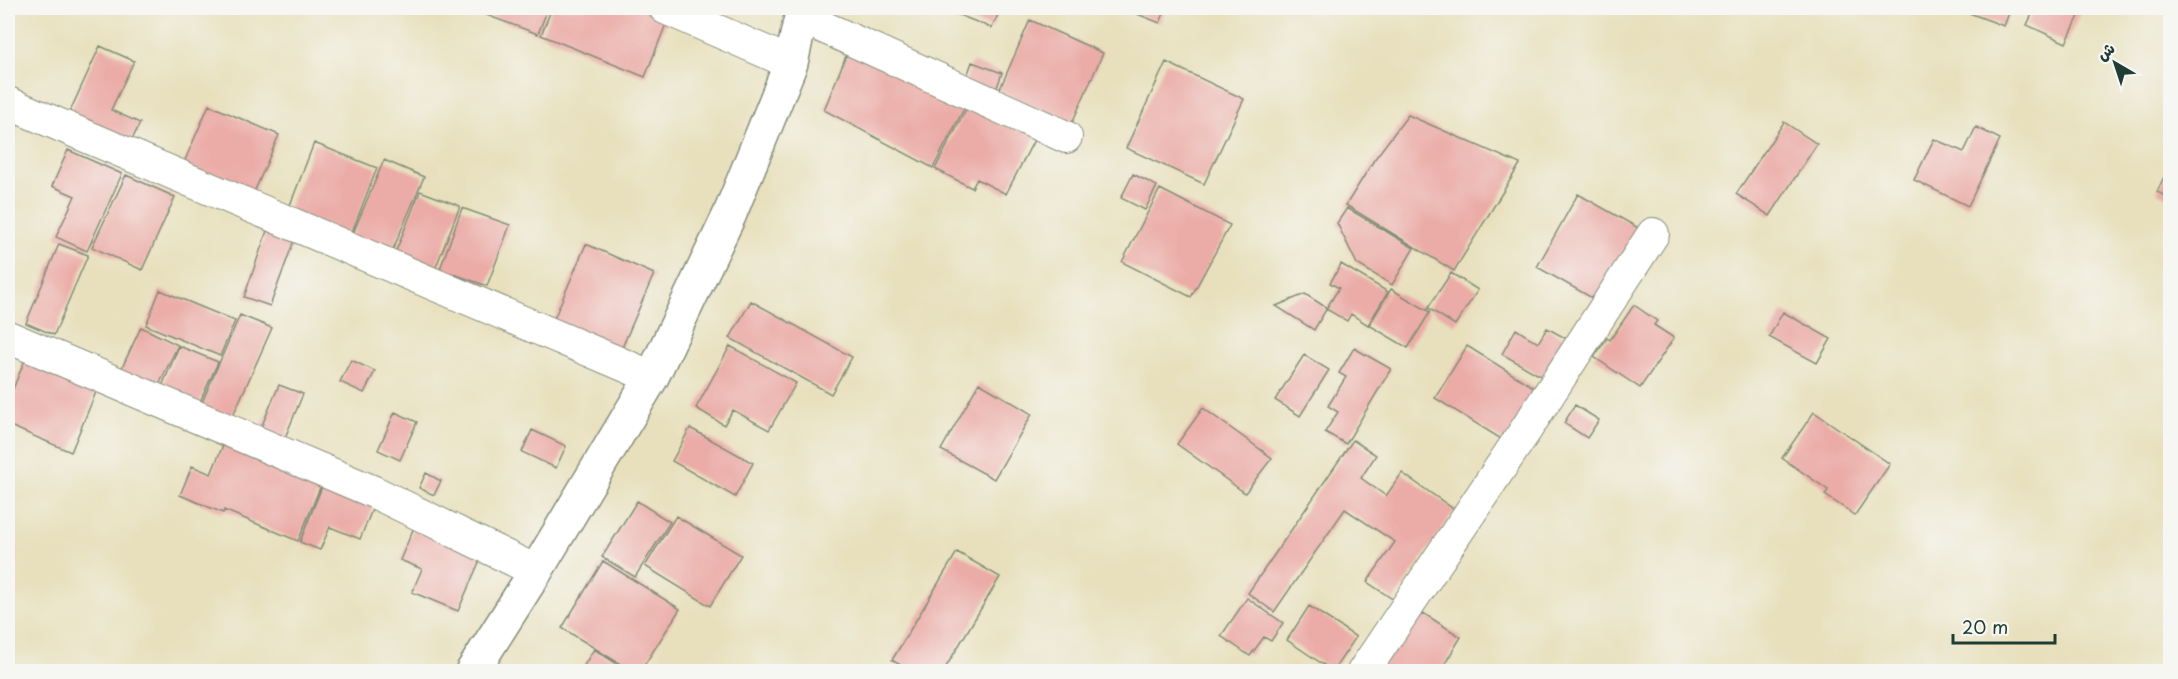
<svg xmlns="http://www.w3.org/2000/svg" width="2178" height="679" font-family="'Playpen Sans','Playpen Sans Arabic',sans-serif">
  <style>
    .building { fill: #ebaba6 }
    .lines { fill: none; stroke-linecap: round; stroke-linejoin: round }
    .street-casing { stroke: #848e78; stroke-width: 34 }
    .secondary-casing { stroke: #848e78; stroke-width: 36 }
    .street { stroke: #fff; stroke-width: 32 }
    .secondary { stroke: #fff; stroke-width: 33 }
  </style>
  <rect width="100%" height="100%" fill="#f6f6f2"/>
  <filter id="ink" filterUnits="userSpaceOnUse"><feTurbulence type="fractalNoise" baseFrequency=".0167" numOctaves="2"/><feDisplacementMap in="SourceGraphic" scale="12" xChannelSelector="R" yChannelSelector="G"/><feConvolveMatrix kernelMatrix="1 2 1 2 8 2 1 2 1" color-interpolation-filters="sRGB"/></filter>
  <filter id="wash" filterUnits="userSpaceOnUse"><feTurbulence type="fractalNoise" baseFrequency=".008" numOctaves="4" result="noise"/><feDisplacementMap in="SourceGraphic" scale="24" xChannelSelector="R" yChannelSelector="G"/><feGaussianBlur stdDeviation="1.35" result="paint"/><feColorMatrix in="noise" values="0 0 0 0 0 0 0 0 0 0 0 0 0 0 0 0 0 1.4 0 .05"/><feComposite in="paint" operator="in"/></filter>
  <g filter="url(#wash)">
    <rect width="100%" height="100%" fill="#e8e0bd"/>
    <g id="blocks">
      <path class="building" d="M467,8H548L538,34Z
        M552,8H654L670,14L645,77L541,35Z
        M941,8H1001L992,28Z
        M1122,8H1166L1160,23Z
        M1956,8H2011L2004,26Z
        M2035,8H2083L2066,43L2027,25Z
        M1030,20L1103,53L1072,123L999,91Z
        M100,46L134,61L111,110L140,123L128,148L66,120Z
        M848,51L967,103L933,168L824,110Z
        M972,62L1002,73L995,93L965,82Z
        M1166,62L1244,99L1204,184L1126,148Z
        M970,102L1036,136L1006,194L977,179L972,188L935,169Z
        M209,105L279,135L252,197L182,167Z
        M1408,115L1520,164L1454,271L1346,205L1374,160Z
        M8,122L17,126L8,147Z
        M1784,122L1817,144L1770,216L1736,194Z
        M1976,127L2000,139L1968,206L1914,180L1934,139L1964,152Z
        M314,143L377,168L350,237L287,213Z
        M68,150L122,174L87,251L56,237L75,196L52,186Z
        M384,160L424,177L391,254L351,238Z
        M2170,164V198L2157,192Z
        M1133,174L1157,186L1145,210L1121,198Z
        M126,175L175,197L142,270L92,247Z
        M1160,189L1230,225L1191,297L1122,262Z
        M420,191L460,206L434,272L394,256Z
        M1578,194L1642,230L1601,303L1537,267Z
        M462,208L510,225L487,286L440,269Z
        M1347,208L1414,248L1392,285L1357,264L1337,223Z
        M269,225L296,235L270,306L244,297Z
        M59,244L88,255L54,335L26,323Z
        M586,244L654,274L621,350L553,321Z
        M1341,264L1388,292L1368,325L1351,314L1347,321L1326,309L1339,288L1330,283Z
        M1451,273L1478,290L1455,325L1428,308Z
        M1391,289L1430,312L1408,348L1369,325Z
        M160,290L235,321L220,356L146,325Z
        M1305,294L1327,308L1314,330L1276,306Z
        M751,301L852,357L831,394L730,338Z
        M1634,305L1657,321L1654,325L1674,338L1640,388L1594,357L1607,338L1610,340Z
        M1783,312L1831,339L1817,363L1769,337Z
        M240,315L272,328L231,420L200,407Z
        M141,327L178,345L157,389L120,372Z
        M1547,328L1567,339L1544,378L1502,354L1516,329L1538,343Z
        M179,346L218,362L198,406L160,391Z
        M730,346L796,383L769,430L733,410L724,425L696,408Z
        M1467,346L1538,390L1506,442L1435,398Z
        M1354,348L1391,369L1346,444L1325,432L1338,412L1328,406L1346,377L1339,373Z
        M27,355L99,385L71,452L8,425V401Z
        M1304,355L1329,370L1300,416L1275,400Z
        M351,360L375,371L364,393L340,382Z
        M979,383L1032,414L994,479L941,450Z
        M279,385L303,394L284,440L260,430Z
        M1575,405L1599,420L1587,438L1564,423Z
        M1203,408L1272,458L1245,493L1177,444Z
        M395,412L417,422L400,460L378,450Z
        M1814,412L1890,464L1855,515L1825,495L1828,490L1782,458Z
        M690,428L753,463L735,497L672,461Z
        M532,430L566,446L556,468L522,452Z
        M226,438L324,478L298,541L224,510L223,513L180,495L192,466L211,474Z
        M1353,440L1376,455L1361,478L1386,496L1402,473L1455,510L1394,600L1367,582L1395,542L1345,509L1274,612L1248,593Z
        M426,473L441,481L434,495L419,488Z
        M325,479L376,500L360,539L330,527L320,550L300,542Z
        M637,501L670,522L635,577L602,557Z
        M676,516L741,555L710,606L645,566Z
        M415,525L483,553L458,611L412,592L422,569L400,560Z
        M957,552L1000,577L943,672H912L892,660Z
        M603,561L680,609L640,672H633L562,628Z
        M1247,598L1283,623L1271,641L1264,637L1250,656L1221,636Z
        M1309,606L1356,637L1333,671L1287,640Z
        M1423,613L1461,637L1440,672H1376L1393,644Z
        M594,649L630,672H580Z"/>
    </g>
  </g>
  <g filter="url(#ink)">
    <use href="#blocks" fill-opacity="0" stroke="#848e78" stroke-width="1.5"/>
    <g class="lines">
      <g class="street-casing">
        <path id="street" d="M665,8L791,63
          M801,17L1066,137
          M8,103L652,377
          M8,337L374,492L536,571
          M1363,672L1525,431L1653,234"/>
      </g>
      <g class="secondary-casing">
        <path id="secondary" d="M472,672L536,571L652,377L729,216L791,63L803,8"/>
      </g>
      <use href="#street" class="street"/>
      <use href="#secondary" class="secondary"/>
    </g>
  </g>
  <rect width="2178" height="679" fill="none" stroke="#f6f6f2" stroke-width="30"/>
  <g transform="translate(2115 63) rotate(321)" stroke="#f6f6f2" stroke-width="4.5" paint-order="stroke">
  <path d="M0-4.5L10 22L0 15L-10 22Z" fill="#1f3d34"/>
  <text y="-9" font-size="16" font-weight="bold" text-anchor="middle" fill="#1f3d34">ش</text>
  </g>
  <path d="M1953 634v9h102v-9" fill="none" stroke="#1f3d34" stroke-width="3"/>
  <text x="1962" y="634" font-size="18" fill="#1f3d34" stroke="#f6f6f2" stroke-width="4.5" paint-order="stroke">20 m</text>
</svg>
